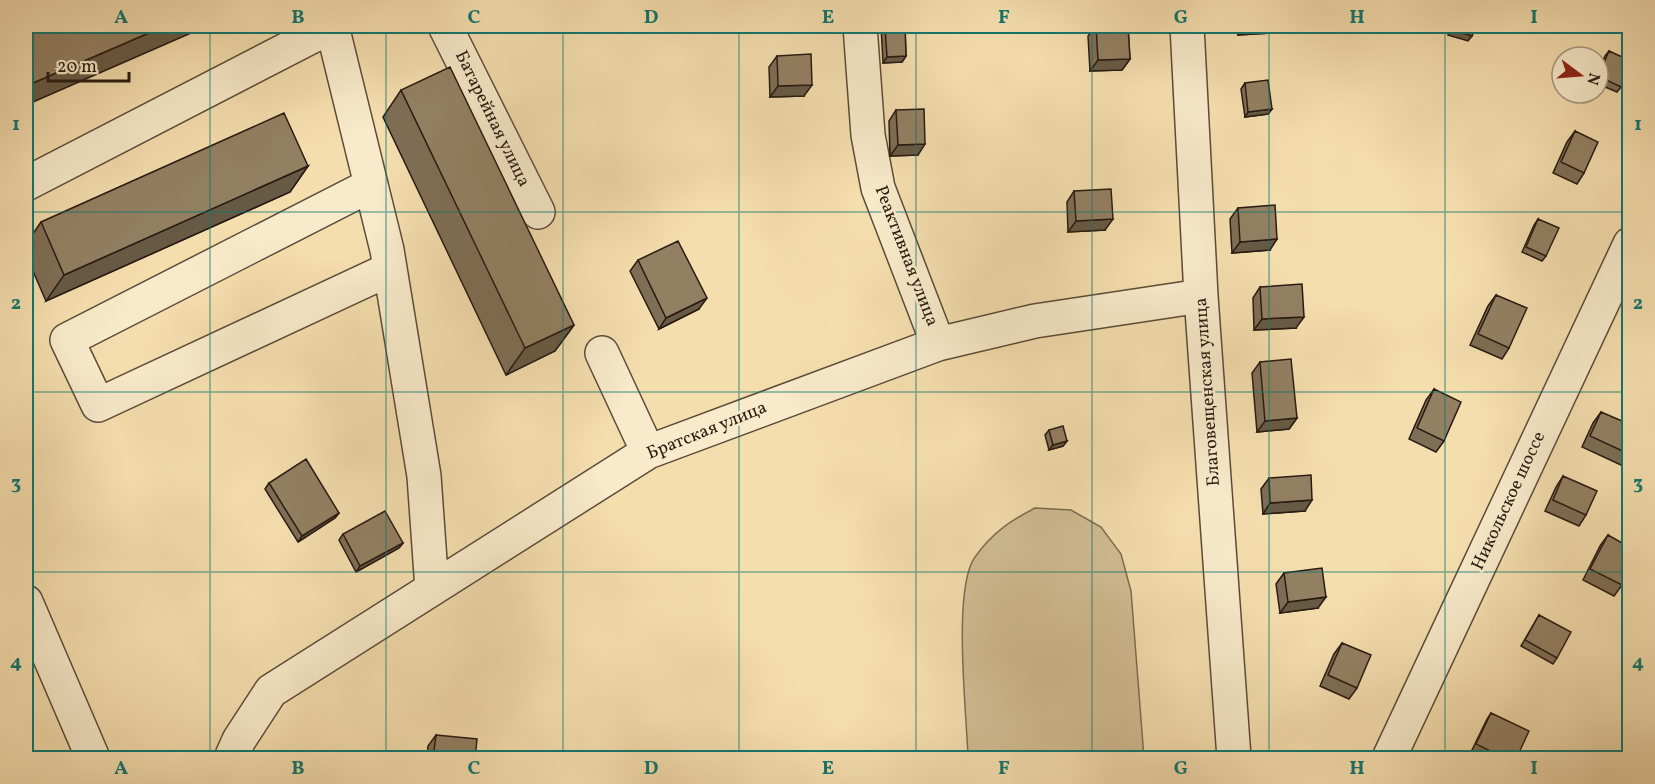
<svg xmlns="http://www.w3.org/2000/svg" width="1655" height="784" font-family="Vollkorn,serif">
  <style>
    .green { fill: #d2bd93; stroke: #7d6c52; stroke-width: 1.5 }
    .lines { fill: none; stroke-linecap: round; stroke-linejoin: round }
    .minor-casing { stroke: #5b4b39; stroke-width: 36 }
    .minor { stroke: #f8eaca; stroke-width: 33 }
    .wall { fill: #7e6e55; stroke: #281a12; stroke-width: 1.5 }
    .shaded-wall { fill: #675a45; stroke: #281a12; stroke-width: 1.5 }
    .building { fill: #938063; stroke: #281a12; stroke-width: 1.5 }
    .grid { fill: none; stroke: #0f766e; stroke-width: 1.5; stroke-opacity: 0.55 }
    .labels { text-anchor: middle; dominant-baseline: central; stroke-width: 5; stroke-linejoin: round; paint-order: stroke }
    .street-label { font-size: 18px; fill: #281a12; stroke: #f8eaca }
    .neatline { fill: none; stroke: #0f766e; stroke-width: 2 }
    .grid-label { font-size: 20px; text-anchor: middle; font-weight: bold; fill: #0f766e }
  </style>
  <rect width="100%" height="100%" fill="#f5deae"/>
  <filter id="stains"><feTurbulence type="fractalNoise" baseFrequency=".00333" numOctaves="4"/><feColorMatrix values="0 0 0 0 .2 0 0 0 0 .09 0 0 0 0 .02 0 0 0 .5 -.17"/></filter>
  <radialGradient id="worn" r=".72"><stop offset=".6" stop-color="#630" stop-opacity="0"/><stop offset="1" stop-color="#630" stop-opacity=".3"/></radialGradient>
  <path class="green" d="M1035,508L1071,510L1101,527L1121,554L1131,591L1144,758H968C967,716 952,589 975,557C992,533 1010,521 1035,508Z"/>
  <g class="lines">
    <g class="minor-casing">
      <path id="minor" d="M332,26L387,250L424,476L432,589
        M445,26L538,212
        M860,26L868,135L878,188L938,344
        M1187,26L1201,296L1234,758
        M26,184L332,26
        M371,185L67,340L98,405L390,269
        M602,353L648,452
        M26,602L93,758
        M231,758L239,740L271,691L648,452L938,344L1035,321L1201,296
        M1389,758L1630,244"/>
    </g>
    <use href="#minor" class="minor"/>
  </g>
  <path class="wall" d="M881,26H905L906,56L902,62L883,63Z
    M1096,26H1128L1130,59L1122,70L1090,71L1088,36Z
    M1238,26H1277L1272,33L1238,35Z
    M1609,51L1621,87L1617,92L1598,84V72L1605,56Z
    M777,56L804,96L770,97L769,67Z
    M1245,83L1272,109L1268,114L1245,117L1241,89Z
    M401,90L574,325L555,351L506,375L383,117Z
    M896,110L918,155L890,156L889,121Z
    M1575,131L1584,173L1577,184L1553,173L1567,142Z
    M308,166L290,192L46,301L26,255V244L41,222Z
    M1074,191L1105,230L1068,232L1067,202Z
    M1238,208L1270,250L1232,253L1230,219Z
    M1538,219L1546,256L1542,261L1522,252L1534,225Z
    M638,260L699,309L659,329L630,271Z
    M1260,287L1296,328L1254,330L1253,298Z
    M1496,295L1509,348L1502,359L1470,345L1488,306Z
    M1629,355V377L1622,374Z
    M1260,362L1297,418L1289,429L1257,432L1252,373Z
    M1434,389L1444,441L1436,452L1409,439L1426,400Z
    M1601,412L1629,453L1621,465L1582,447L1593,423Z
    M1049,430L1067,441L1063,446L1049,450L1045,435Z
    M1563,476L1586,515L1579,526L1545,511L1556,487Z
    M1269,478L1305,511L1263,514L1261,489Z
    M269,483L339,513L335,518L298,542L265,489Z
    M343,534L403,543L399,548L356,572L339,540Z
    M1608,535L1622,585L1614,596L1583,580L1600,546Z
    M1284,573L1318,608L1280,613L1276,584Z
    M1539,615L1557,658L1553,664L1521,646Z
    M1342,643L1357,688L1349,699L1320,686L1334,654Z
    M1491,713L1516,759H1491L1472,750L1487,719Z
    M436,735L475,759H427L428,746Z"/>
  <path class="shaded-wall" d="M165,26H207L26,105V86Z
    M1244,26H1277L1272,33L1238,35Z
    M1452,29L1472,36L1468,41L1448,35Z
    M906,56L902,62L883,63L887,57Z
    M1130,59L1122,70L1090,71L1098,60Z
    M812,85L804,96L770,97L778,86Z
    M1272,109L1268,114L1245,117L1248,112Z
    M925,144L918,155L890,156L898,145Z
    M308,166L290,192L46,301L64,275Z
    M1113,219L1105,230L1068,232L1076,221Z
    M1277,239L1270,250L1232,253L1240,242Z
    M707,298L699,309L659,329L666,318Z
    M1304,317L1296,328L1254,330L1262,319Z
    M574,325L555,351L506,375L525,348Z
    M1629,363V377L1622,374Z
    M1297,418L1289,429L1257,432L1265,421Z
    M1067,441L1063,446L1049,450L1053,445Z
    M1312,500L1305,511L1263,514L1270,503Z
    M339,513L335,518L298,542L302,536Z
    M403,543L399,548L356,572L360,566Z
    M1326,597L1318,608L1280,613L1288,602Z"/>
  <path class="building" d="M43,26H165L26,86V33Z
    M885,26H905L906,56L887,57Z
    M1096,26H1128L1130,59L1098,60Z
    M1453,26H1476L1472,36L1452,29Z
    M1609,51L1629,60V68L1621,87L1598,76Z
    M811,54L812,85L778,86L777,56Z
    M450,67L574,325L525,348L401,90Z
    M1268,80L1272,109L1248,112L1245,83Z
    M924,109L925,144L898,145L896,110Z
    M284,113L308,166L64,275L41,222Z
    M1575,131L1598,142L1584,173L1561,162Z
    M1111,189L1113,219L1076,221L1074,191Z
    M1275,205L1277,239L1240,242L1238,208Z
    M1538,219L1559,228L1546,256L1526,247Z
    M678,241L707,298L666,318L638,260Z
    M1302,284L1304,317L1262,319L1260,287Z
    M1496,295L1527,308L1509,348L1478,334Z
    M1291,359L1297,418L1265,421L1260,362Z
    M1434,389L1461,402L1444,441L1417,428Z
    M1601,412L1629,424V454L1590,436Z
    M1063,426L1067,441L1053,445L1049,430Z
    M306,459L339,513L302,536L269,483Z
    M1311,475L1312,500L1270,503L1269,478Z
    M1563,476L1597,491L1586,515L1553,500Z
    M385,511L403,543L360,566L343,534Z
    M1608,535L1629,547V571L1622,585L1590,569Z
    M1322,568L1326,597L1288,602L1284,573Z
    M1539,615L1571,632L1557,658L1525,640Z
    M1342,643L1371,655L1357,688L1328,675Z
    M1491,713L1529,731L1516,759H1507L1476,744Z
    M436,735L477,739L475,759H433Z"/>
  <path class="grid" d="M210,26V758M386,26V758M563,26V758M739,26V758M916,26V758M1092,26V758M1269,26V758M1445,26V758M26,212H1630M26,392H1630M26,572H1630"/>
  <g class="labels">
    <g class="street-label">
      <text transform="translate(492 119) rotate(64)">Батарейная улица</text>
      <text transform="translate(906 256) rotate(69)">Реактивная улица</text>
      <text transform="translate(1208 392) rotate(-94)">Благовещенская улица</text>
      <text transform="translate(707 431) rotate(-22)">Братская улица</text>
      <text transform="translate(1509 501) rotate(-65)">Никольское шоссе</text>
    </g>
  </g>
  <rect width="1655" height="784" fill="none" stroke="#f5deae" stroke-width="66"/>
  <g transform="translate(1580 75) rotate(106)"><circle r="28" fill="#f8eaca" stroke="#a59780" stroke-width="1.5"/>
  <path d="M0-4.5L10 22L0 15L-10 22Z" fill="#8f2418"/>
  <text y="-9" font-size="16" font-weight="bold" text-anchor="middle" fill="#281a12">N</text>
  </g>
  <path d="M48 72v9h81v-9" fill="none" stroke="#281a12" stroke-width="3"/>
  <text x="57" y="72" font-size="18" fill="#281a12" stroke="#f8eaca" stroke-width="4.5" paint-order="stroke">20 m</text>
  <rect x="33" y="33" width="1589" height="718" class="neatline"/>
  <g class="grid-label">
    <text x="121" y="23">A</text>
    <text x="298" y="23">B</text>
    <text x="474" y="23">C</text>
    <text x="651" y="23">D</text>
    <text x="828" y="23">E</text>
    <text x="1004" y="23">F</text>
    <text x="1181" y="23">G</text>
    <text x="1357" y="23">H</text>
    <text x="1534" y="23">I</text>
    <text x="16" y="130">1</text>
    <text x="1638" y="130">1</text>
    <text x="16" y="309">2</text>
    <text x="1638" y="309">2</text>
    <text x="16" y="489">3</text>
    <text x="1638" y="489">3</text>
    <text x="16" y="668">4</text>
    <text x="1638" y="668">4</text>
    <text x="121" y="774">A</text>
    <text x="298" y="774">B</text>
    <text x="474" y="774">C</text>
    <text x="651" y="774">D</text>
    <text x="828" y="774">E</text>
    <text x="1004" y="774">F</text>
    <text x="1181" y="774">G</text>
    <text x="1357" y="774">H</text>
    <text x="1534" y="774">I</text>
  </g>
  <rect width="100%" height="100%" filter="url(#stains)"/>
  <rect width="100%" height="100%" fill="url(#worn)"/>
</svg>
